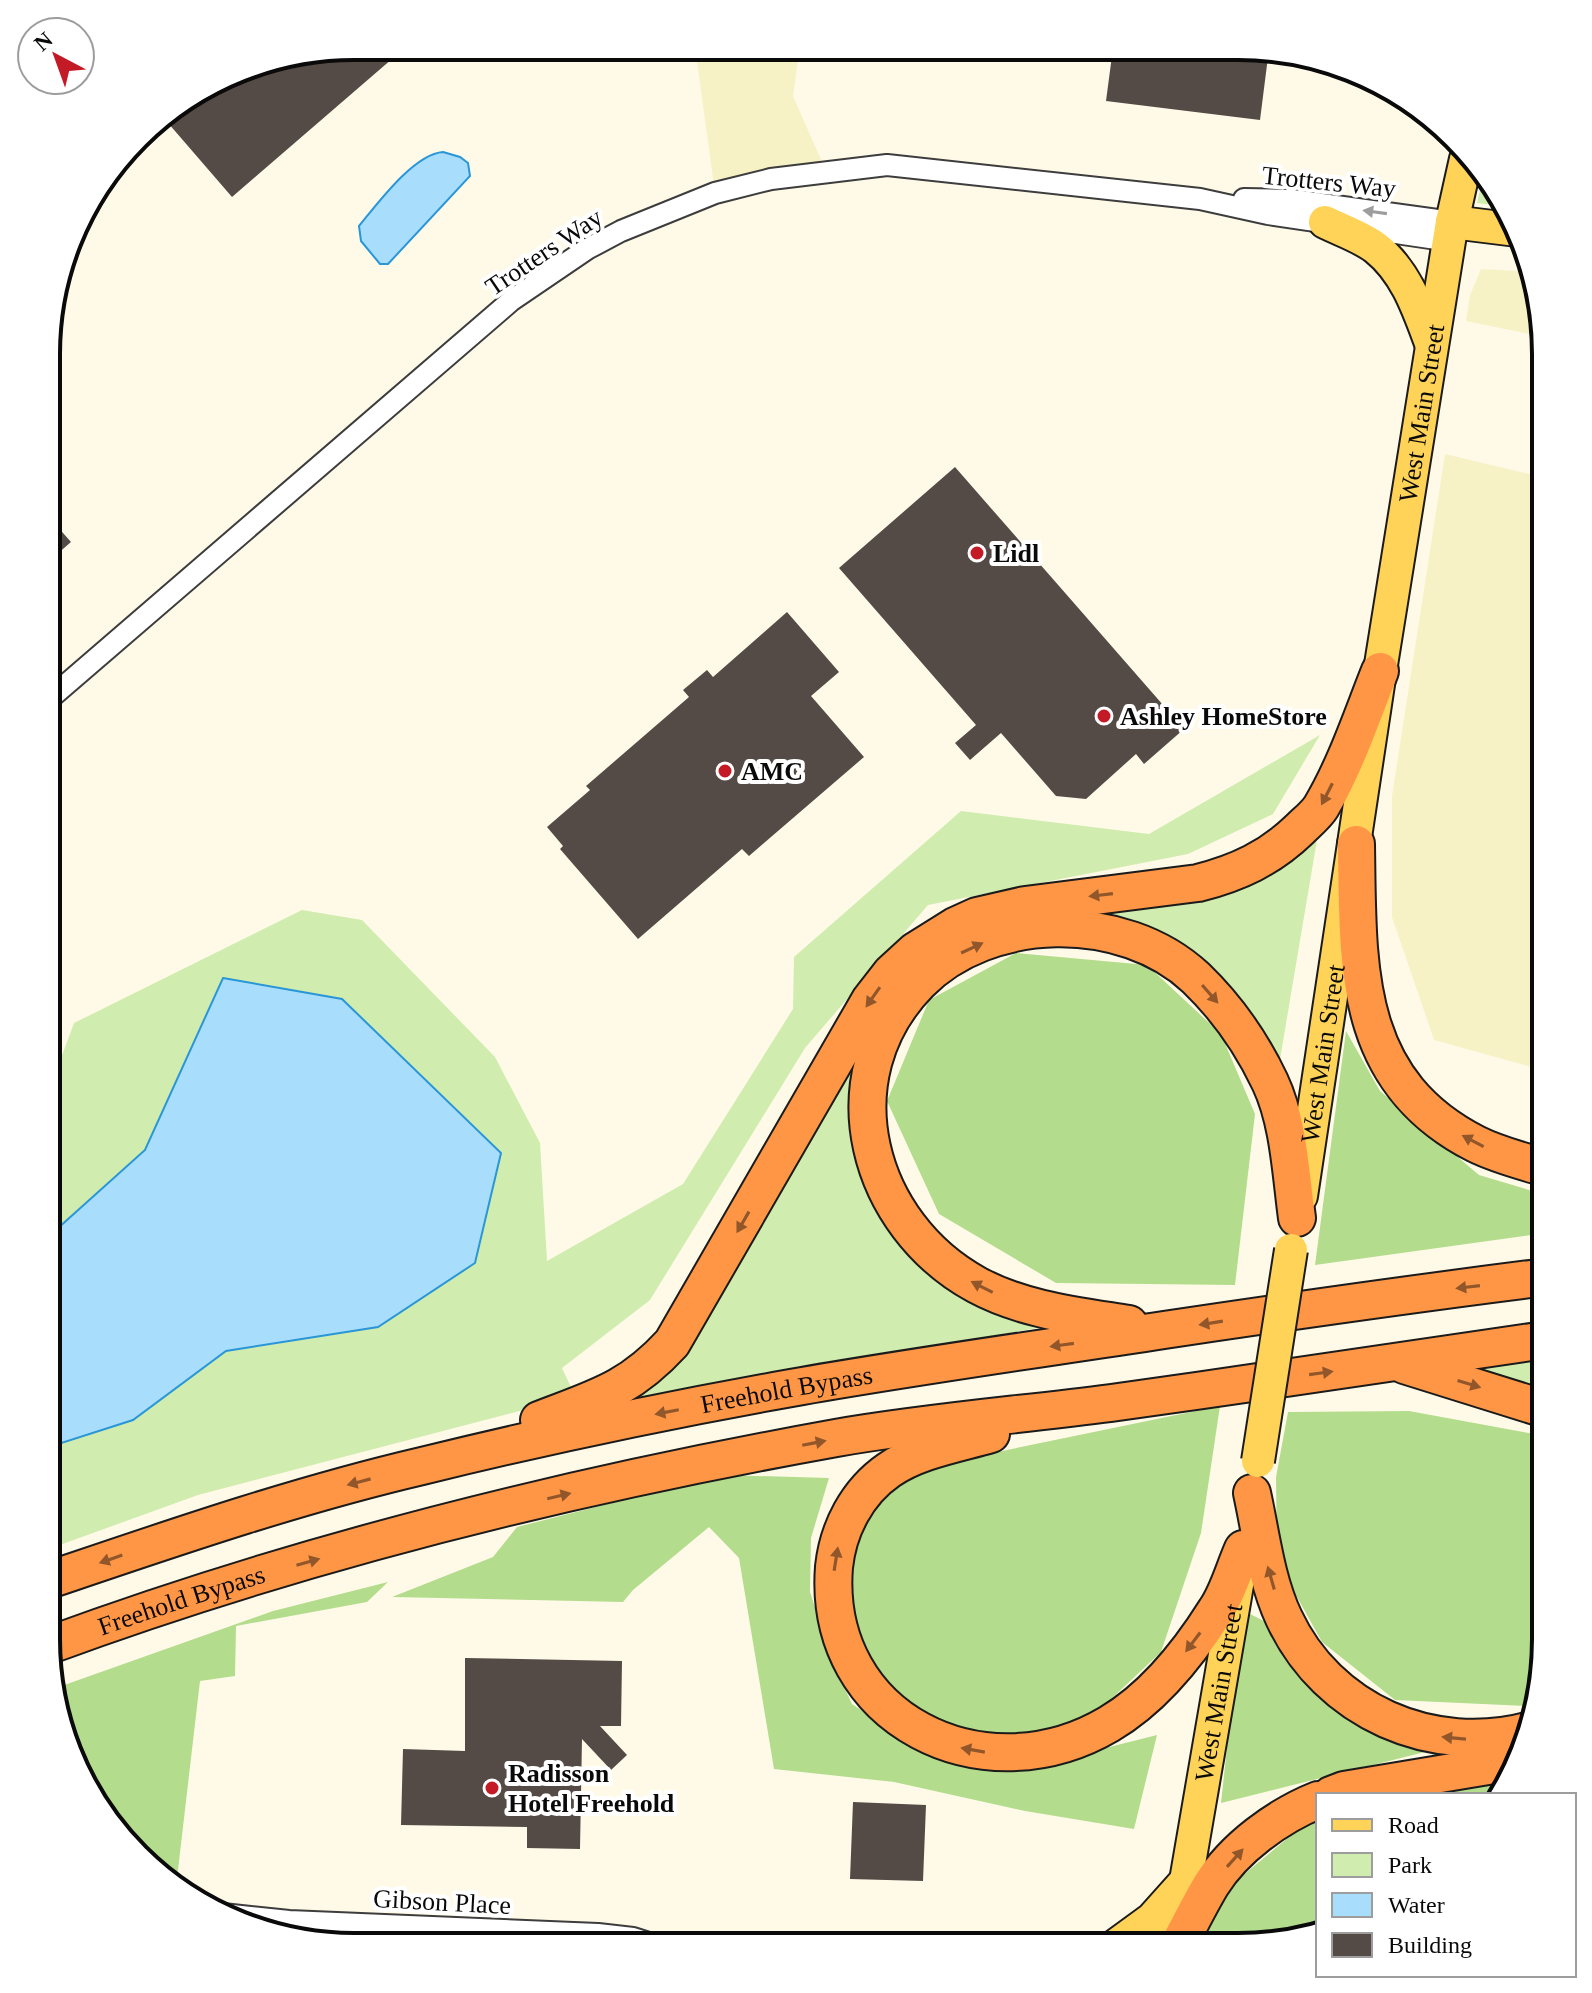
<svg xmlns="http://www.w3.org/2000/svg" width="1592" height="1993" font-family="'Times New Roman',serif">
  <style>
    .farmland { fill: #f7f1c6 }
    .green { fill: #d0ecaf }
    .forest { fill: #b3dd8d }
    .water { fill: #a8defb; stroke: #2a96d7; stroke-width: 2 }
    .building { fill: #544b46 }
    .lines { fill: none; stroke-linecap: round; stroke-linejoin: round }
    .street-casing { stroke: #3d3d3d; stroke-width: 24 }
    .primary-casing { stroke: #1b1b1b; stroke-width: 36 }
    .highway-casing { stroke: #1b1b1b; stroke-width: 40 }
    .street { stroke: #fff; stroke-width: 20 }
    .primary { stroke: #ffd258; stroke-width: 32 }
    .highway { stroke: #ff9646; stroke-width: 36 }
    .primary-bridge-casing { stroke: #1b1b1b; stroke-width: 36; stroke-linecap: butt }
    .primary-bridge { stroke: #ffd258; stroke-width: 32 }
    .oneway { fill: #9d9d9d }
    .oneway2 { fill: #91572b }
    .poi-dot { fill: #c31a26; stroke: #fff; stroke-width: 3 }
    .labels { text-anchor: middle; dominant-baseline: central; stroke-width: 8; stroke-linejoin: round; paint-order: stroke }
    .street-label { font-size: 26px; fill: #0a0a0a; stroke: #fff }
    .poi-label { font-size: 26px; font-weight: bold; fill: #0a0a0a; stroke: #fff; text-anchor: start }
    .rim { fill: none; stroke: #0a0a0a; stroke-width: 4 }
  </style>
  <rect width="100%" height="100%" fill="#fffae8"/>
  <path class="farmland" d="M695,47H800L793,96L826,171L715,193Z
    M1481,269L1534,272L1544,337L1466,321L1470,295Z
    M1445,454L1546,478V1071L1434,1040L1392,917V796Z"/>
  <path class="green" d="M1483,177L1505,201L1508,207L1477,203Z
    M1320,735L1273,814L1188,854L928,905L805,1048L650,1300L562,1368L575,1396L573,1397L198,1495L46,1550V1448L133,1420L226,1351L378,1327L475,1263L223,978L145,1150L47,1238V1096L74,1023L302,910L362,920L495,1057L540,1143L547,1261L683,1184L793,1009L794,957L961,811L1149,834Z
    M1320,822L1276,1083L1236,999L1058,913L1144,898Z
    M876,1012L855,1072L903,1241L1055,1325L612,1402Z
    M1545,1358V1396L1474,1368Z"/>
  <path class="forest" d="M1016,953L1147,965L1221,1034L1255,1114L1235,1285L1056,1283L939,1214L887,1101L929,1000Z
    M1346,1031L1380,1091L1479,1175L1546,1195V1233L1315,1265Z
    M1220,1406L1201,1533L1161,1652L1092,1717L1039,1739L949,1731L888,1694L846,1620L849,1540L867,1503L934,1465Z
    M1409,1411L1534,1434L1545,1441V1659L1537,1699L1528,1706L1395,1700L1322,1642L1277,1561L1276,1477L1288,1412Z
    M722,1475L829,1478L811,1538L810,1592L833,1663L852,1704L914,1745L967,1763L1022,1769L1157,1735L1134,1829L1025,1811L894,1782L774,1769L739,1558L709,1527L633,1590L623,1602L392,1597L493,1557L517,1527Z
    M388,1582L367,1602L236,1626L235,1676L200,1681L176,1887L87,1792L57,1719L53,1689L273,1611Z
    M1242,1610L1264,1621L1344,1711L1425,1752L1221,1803Z
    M1512,1774L1501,1795H1408Z
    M1318,1813V1928L1257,1946H1201L1230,1886Z"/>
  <path class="water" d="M443,152L460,157L468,163L470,176L388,264H380L361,241L359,226C378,203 414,154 443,152Z
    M223,978L342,999L501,1153L475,1263L378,1327L226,1351L133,1420L46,1448L47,1238L145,1150Z"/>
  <path class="building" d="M354,46H407L232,197L162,116L255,63Z
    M1113,48L1269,49L1260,120L1106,101Z
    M955,467L1184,729L1144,764L1136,754L1086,799L1056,796L1001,733L970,760L955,743L976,725L839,568Z
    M48,516L71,542L48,562Z
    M787,612L839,672L811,696L864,757L749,856L742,849L638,939L560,849L563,846L547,827L590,790L586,786L689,697L683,690L707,670L713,677Z
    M465,1658L622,1661L621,1726H600L627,1755L611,1770L582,1739L580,1849L527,1848V1827L401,1825L403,1749L465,1751Z
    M853,1802L926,1805L923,1881L850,1879Z"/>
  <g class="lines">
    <g class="street-casing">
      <path id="street" d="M1244,199L1292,200L1452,222
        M48,700L512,300L587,249L621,231L715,193L771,179L887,165L1200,199L1268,214L1450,241
        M223,1914L289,1921L598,1934L633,1938L658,1946"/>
    </g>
    <g class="primary-casing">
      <g id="primary">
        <path d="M1325,222C1341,230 1362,237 1376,248C1406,272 1418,308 1431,343"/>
        <path d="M1452,222L1517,230"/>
        <path id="s1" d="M1301,1196L1380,671L1452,222L1466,159"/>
        <path id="s2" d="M1176,1939L1238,1579"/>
        <path d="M1115,1946L1152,1919L1186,1881"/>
      </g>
    </g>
    <g class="highway-casing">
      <g id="highway">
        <path d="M1356,844C1358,965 1351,1080 1476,1144C1498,1155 1522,1161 1546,1168"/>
        <path d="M1129,1324C1079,1316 1023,1310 977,1285C867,1225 826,1078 919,983C989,912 1123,910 1196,978C1226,1007 1252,1044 1270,1082C1289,1122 1291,1174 1297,1218"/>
        <path d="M1404,1365L1545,1409"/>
        <path d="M539,1420C596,1398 629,1390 672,1343L870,1000L891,973L915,951L955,926L977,916L1025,905L1198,883C1238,873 1270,858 1300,829C1307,822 1316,815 1321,807C1346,765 1362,716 1380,671"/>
        <path d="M991,1434C957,1444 918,1450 889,1470C857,1492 838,1529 834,1567C822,1720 984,1798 1109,1724C1153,1698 1189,1653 1216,1610C1228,1593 1234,1569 1243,1549"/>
        <path d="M1252,1493C1261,1534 1266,1580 1284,1618C1328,1712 1432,1757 1531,1730"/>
        <path id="s3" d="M46,1581C170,1539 294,1496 422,1466C544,1436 667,1410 791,1388C915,1366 1040,1349 1164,1330C1291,1311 1418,1293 1546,1277"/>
        <path id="s4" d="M47,1646C302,1552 569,1486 836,1438C927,1422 1019,1415 1111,1403C1256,1383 1401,1361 1545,1340"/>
        <path d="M1331,1795L1344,1790L1518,1761"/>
        <path d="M1178,1946C1189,1926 1199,1905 1211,1885C1234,1848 1278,1816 1318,1800"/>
      </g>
    </g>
    <use href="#street" class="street"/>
    <use href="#primary" class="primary"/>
    <use href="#highway" class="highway"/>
    <g class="primary-bridge-casing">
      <path id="primary-bridge" d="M1258,1461L1291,1250"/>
    </g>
    <use href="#primary-bridge" class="primary-bridge"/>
  </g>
  <defs><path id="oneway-solid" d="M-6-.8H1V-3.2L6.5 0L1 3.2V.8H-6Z" transform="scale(2)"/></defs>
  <use class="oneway" href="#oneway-solid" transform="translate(1375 212) rotate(-172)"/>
  <g class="oneway2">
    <use href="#oneway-solid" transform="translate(1327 794) rotate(117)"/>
    <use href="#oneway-solid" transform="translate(1101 895) rotate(173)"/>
    <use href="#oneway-solid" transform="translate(972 948) rotate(-25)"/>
    <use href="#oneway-solid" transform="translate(1210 994) rotate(49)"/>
    <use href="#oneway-solid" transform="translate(873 997) rotate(125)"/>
    <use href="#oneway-solid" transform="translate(1473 1141) rotate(-152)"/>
    <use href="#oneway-solid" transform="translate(743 1222) rotate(120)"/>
    <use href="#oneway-solid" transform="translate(982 1287) rotate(-153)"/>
    <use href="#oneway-solid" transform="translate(1468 1287) rotate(173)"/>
    <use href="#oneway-solid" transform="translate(1211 1323) rotate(171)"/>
    <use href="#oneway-solid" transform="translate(1062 1345) rotate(172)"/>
    <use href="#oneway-solid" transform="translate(1321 1373) rotate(-8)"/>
    <use href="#oneway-solid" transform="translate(1469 1384) rotate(17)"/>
    <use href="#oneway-solid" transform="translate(667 1412) rotate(169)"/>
    <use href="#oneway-solid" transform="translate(814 1443) rotate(-11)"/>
    <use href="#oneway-solid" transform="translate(359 1482) rotate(165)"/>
    <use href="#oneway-solid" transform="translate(559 1496) rotate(-13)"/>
    <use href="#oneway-solid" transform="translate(111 1559) rotate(161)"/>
    <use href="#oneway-solid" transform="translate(836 1559) rotate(-81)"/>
    <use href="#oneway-solid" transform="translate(308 1562) rotate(-16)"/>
    <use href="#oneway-solid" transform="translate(1271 1578) rotate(-106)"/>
    <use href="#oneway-solid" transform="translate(1193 1642) rotate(127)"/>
    <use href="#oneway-solid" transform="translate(1454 1738) rotate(-175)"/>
    <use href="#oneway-solid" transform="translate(973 1750) rotate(-170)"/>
    <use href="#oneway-solid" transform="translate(1235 1858) rotate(-48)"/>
  </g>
  <g class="poi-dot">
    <circle cx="977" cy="553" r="8"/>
    <circle cx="1104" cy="716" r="8"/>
    <circle cx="725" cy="771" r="8"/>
    <circle cx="492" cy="1788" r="8"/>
  </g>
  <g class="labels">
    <g class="street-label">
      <text transform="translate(1329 182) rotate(6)">Trotters Way</text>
      <text transform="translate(544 252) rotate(-34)">Trotters Way</text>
      <text stroke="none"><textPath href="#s1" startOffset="792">West Main Street</textPath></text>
      <text stroke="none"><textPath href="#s1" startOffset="144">West Main Street</textPath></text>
      <text stroke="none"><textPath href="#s3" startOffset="766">Freehold Bypass</textPath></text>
      <text stroke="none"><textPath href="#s4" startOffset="142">Freehold Bypass</textPath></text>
      <text stroke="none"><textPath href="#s2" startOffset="250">West Main Street</textPath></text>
      <text transform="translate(442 1902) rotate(3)">Gibson Place</text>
    </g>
    <g class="poi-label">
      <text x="993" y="553">Lidl</text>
      <text x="1120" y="716">Ashley HomeStore</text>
      <text x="741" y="771">AMC</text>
      <text x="508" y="1773">Radisson<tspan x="508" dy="30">Hotel Freehold</tspan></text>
    </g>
  </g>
  <path d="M0 0H1592V1993H0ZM354 60H1238A294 294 0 0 1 1532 354V1639A294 294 0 0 1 1238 1933H354A294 294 0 0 1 60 1639V354A294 294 0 0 1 354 60Z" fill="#fff" fill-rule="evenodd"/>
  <path class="rim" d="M354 60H1238A294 294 0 0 1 1532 354V1639A294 294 0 0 1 1238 1933H354A294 294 0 0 1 60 1639V354A294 294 0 0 1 354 60Z"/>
  <rect x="1316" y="1793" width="260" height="184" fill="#ffffff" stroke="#9d9d9d" stroke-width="2"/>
  <rect x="1332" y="1819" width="40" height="12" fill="#ffd258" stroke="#9d9d9d" stroke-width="2"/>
  <text x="1388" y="1833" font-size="24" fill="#0a0a0a">Road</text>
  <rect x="1332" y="1853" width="40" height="24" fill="#d0ecaf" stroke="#9d9d9d" stroke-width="2"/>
  <text x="1388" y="1873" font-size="24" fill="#0a0a0a">Park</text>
  <rect x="1332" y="1893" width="40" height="24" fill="#a8defb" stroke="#9d9d9d" stroke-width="2"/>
  <text x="1388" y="1913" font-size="24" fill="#0a0a0a">Water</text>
  <rect x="1332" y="1933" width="40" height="24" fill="#544b46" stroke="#9d9d9d" stroke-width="2"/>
  <text x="1388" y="1953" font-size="24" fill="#0a0a0a">Building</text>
  <g transform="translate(56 56) rotate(319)"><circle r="38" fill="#ffffff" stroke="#9d9d9d" stroke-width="2"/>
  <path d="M0-6L14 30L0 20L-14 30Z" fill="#c31a26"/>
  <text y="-12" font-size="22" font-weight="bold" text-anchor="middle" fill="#0a0a0a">N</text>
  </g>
</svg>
